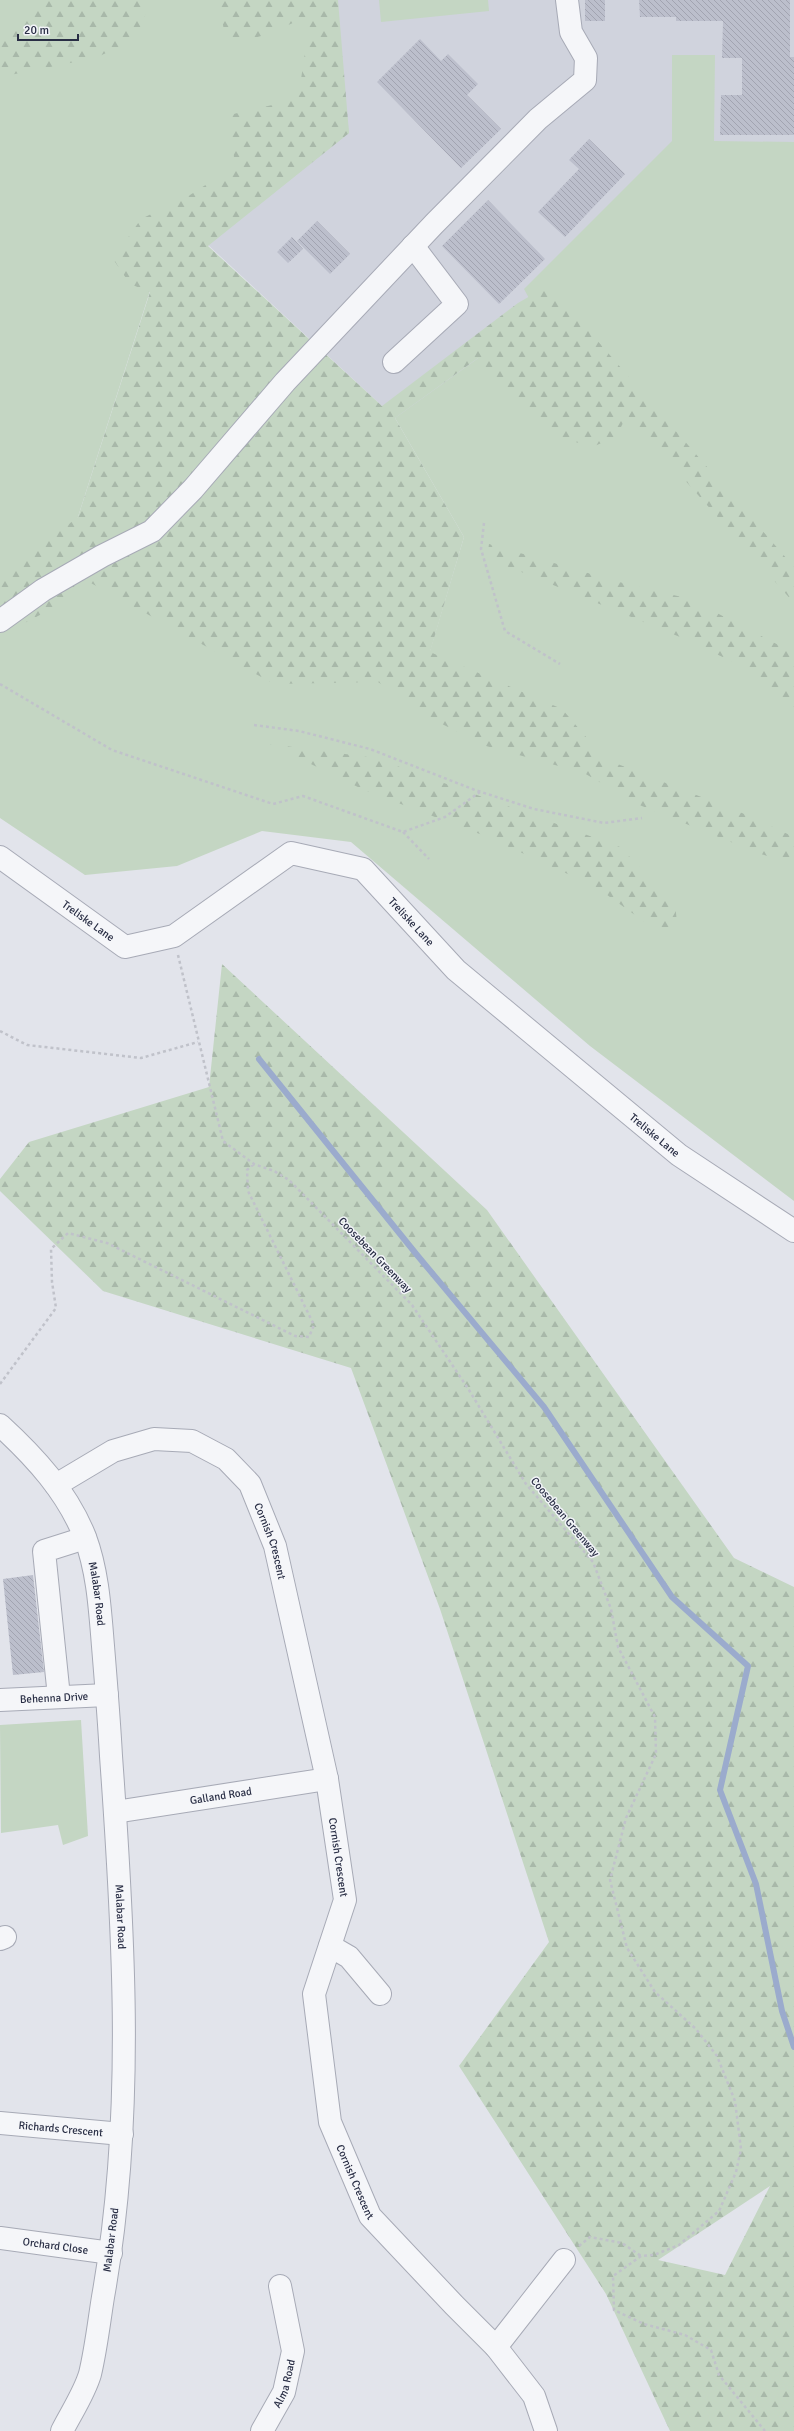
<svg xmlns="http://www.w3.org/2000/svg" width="794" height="2431" font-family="Signika,sans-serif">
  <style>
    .built { fill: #d0d3dd }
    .green { fill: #c4d6c3 }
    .forest { fill: url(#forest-firs); fill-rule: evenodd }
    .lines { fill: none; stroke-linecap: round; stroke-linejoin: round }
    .stream { stroke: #9babcd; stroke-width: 6 }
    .building { fill: url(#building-back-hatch) }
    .minor-casing { stroke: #a7aab6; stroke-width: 24 }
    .path { stroke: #c0c2ca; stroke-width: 2.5; stroke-dasharray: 3 3; stroke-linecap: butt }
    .minor { stroke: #f5f6f9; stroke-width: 22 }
    .labels { text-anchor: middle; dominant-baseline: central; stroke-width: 3; stroke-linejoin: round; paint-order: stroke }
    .street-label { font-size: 11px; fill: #292e45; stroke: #f2f4f8 }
  </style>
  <defs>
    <pattern id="forest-firs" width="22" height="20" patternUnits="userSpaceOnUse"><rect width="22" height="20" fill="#c4d6c3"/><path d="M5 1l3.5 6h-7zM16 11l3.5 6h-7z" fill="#a8b8a9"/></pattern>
    <pattern id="building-back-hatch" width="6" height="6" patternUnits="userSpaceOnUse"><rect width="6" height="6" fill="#bcbfcc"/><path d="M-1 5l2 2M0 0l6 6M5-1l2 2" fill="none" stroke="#a2a4b1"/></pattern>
  </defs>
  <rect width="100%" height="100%" fill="#e2e4eb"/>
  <path class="built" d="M333,0H794V603L395,418L207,244Z"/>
  <path class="green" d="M0,0H333L349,133L150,291L62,567L421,681L464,537L395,418L538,315L524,289L672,141V55H715L714,141L794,142V1201L590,1046L351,842L262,831L177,866L85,875L0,818Z
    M379,0H488L489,11L381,22Z
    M81,1720L88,1836L63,1845L58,1825L1,1833L0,1725Z"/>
  <path class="forest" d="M40,0H147L146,13L135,40L95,58L0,77V37L36,12Z
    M219,0H338L349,133L208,246L382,406L518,303L549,285L794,567V603L627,415L616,437L592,447L549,434L517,404L478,358L395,418L464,537L430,652L562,709L605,759L747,815L794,837V865L758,853L637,804L584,773L486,746L430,718L378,682L274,684L89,582L55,607L0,636V572L19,562L78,517L150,292L130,284L113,259L141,219L190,195L235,166L229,115L298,99L308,33L295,22L268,34L240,42L224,31Z
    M489,544L615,581L690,599L794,653V709L744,667L680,637L487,558Z
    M270,744L375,758L620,847L675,903L677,923L660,933L596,887L485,836L364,790Z
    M222,964L487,1210L734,1558L794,1587V2431H670L606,2294L459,2066L549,1942L440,1609L351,1368L103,1291L0,1191V1179L29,1142L209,1087ZM770,2186L725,2275L658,2260Z"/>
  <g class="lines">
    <path class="stream" d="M259,1059L417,1255L544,1407L672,1597L748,1666L720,1790L756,1884L782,2011L794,2047"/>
  </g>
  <path class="building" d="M585,0H605V21H585Z
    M639,0H790V57H794V135H720L721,95H742V58H722L723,21H676V17H640Z
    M420,39L441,61L448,54L478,84L467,95L501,129L461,168L377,82Z
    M589,139L625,174L565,237L538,212L579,169L569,160Z
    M488,200L545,259L499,304L442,246Z
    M317,221L350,254L330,274L297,241Z
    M292,237L303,249L288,263L277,252Z
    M33,1575L44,1672L13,1675L3,1579Z"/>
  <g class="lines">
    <g class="minor-casing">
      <g id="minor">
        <path d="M394,362L457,304L413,246"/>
        <path d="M0,621L43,590L102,556L152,531L193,489L285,382L434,224L538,119L585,80L586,58L571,32L567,0"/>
        <path id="s1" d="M0,857L125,947L174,936L291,853L363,869L456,970L679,1155L794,1231"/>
        <path id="s2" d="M0,1425C35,1457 67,1492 85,1537C98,1572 100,1610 103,1646C106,1683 109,1719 111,1756C124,1936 135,2118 103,2297C99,2322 96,2349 90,2374C84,2394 71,2413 62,2431"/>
        <path id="s3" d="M56,1485L113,1451L154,1439L192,1441L226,1459L250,1484L275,1546L327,1779L345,1900L314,1994L330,2122L370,2216L454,2305L496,2347L534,2396L546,2431"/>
        <path d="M59,1697L44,1551L85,1538"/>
        <path id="s4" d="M0,1700L107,1695"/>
        <path id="s5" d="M115,1812L327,1779"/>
        <path d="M0,1939L5,1937"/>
        <path d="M330,1946L349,1957L380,1994"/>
        <path id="s6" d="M0,2123L122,2134"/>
        <path id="s7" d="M0,2238L111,2253"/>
        <path d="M496,2347L564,2260"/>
        <path id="s8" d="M262,2431L284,2392L293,2351L280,2286"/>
      </g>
    </g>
    <path class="path" d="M484,523L481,549L505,631L560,664
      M0,684L112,750L273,804L303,796L403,832L445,817L480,792
      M254,725L299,731L370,749L475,790L534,809L604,823L642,818
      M403,832L429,859
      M178,955L223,1141L254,1164L274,1171L289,1180L412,1305L469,1390L526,1484L593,1562L611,1609L618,1647L655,1717L656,1754L626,1818L610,1880L627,1948L655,1992L696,2029L717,2056L735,2101L741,2149L736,2172L719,2211L679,2245L654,2255L641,2256L613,2276L614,2310L644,2324L685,2335L711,2350L719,2375L765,2431
      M0,1031L27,1045L141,1058L198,1042
      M0,1384L56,1308L52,1282L51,1249L68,1233L107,1243L295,1336L309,1337L314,1325L248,1191L247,1170L254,1164
      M579,2246L590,2237L622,2243L641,2256"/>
    <use href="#minor" class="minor"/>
  </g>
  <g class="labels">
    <g class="street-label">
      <text stroke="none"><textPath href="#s1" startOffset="109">Treliske Lane</textPath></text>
      <text stroke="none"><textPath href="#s1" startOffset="493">Treliske Lane</textPath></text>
      <text stroke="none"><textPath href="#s1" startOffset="817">Treliske Lane</textPath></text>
      <text transform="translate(375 1255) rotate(46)">Coosebean Greenway</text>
      <text transform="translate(565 1517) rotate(50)">Coosebean Greenway</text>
      <text stroke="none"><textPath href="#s3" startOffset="281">Cornish Crescent</textPath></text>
      <text stroke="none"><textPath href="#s2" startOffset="200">Malabar Road</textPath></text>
      <text stroke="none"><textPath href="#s4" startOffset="54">Behenna Drive</textPath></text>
      <text stroke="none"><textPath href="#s5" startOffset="107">Galland Road</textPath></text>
      <text stroke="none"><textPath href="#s3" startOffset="605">Cornish Crescent</textPath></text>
      <text stroke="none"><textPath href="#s2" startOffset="524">Malabar Road</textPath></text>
      <text stroke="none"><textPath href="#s6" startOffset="61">Richards Crescent</textPath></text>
      <text stroke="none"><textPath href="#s3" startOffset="941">Cornish Crescent</textPath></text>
      <text transform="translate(111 2240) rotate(-83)">Malabar Road</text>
      <text stroke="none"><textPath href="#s7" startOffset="56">Orchard Close</textPath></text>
      <text stroke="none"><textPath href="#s8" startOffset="53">Alma Road</textPath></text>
    </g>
  </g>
  <path d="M18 34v6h60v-6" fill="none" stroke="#292e45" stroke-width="2"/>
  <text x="24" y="34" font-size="12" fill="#292e45" stroke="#f2f4f8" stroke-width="3" paint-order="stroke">20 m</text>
</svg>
